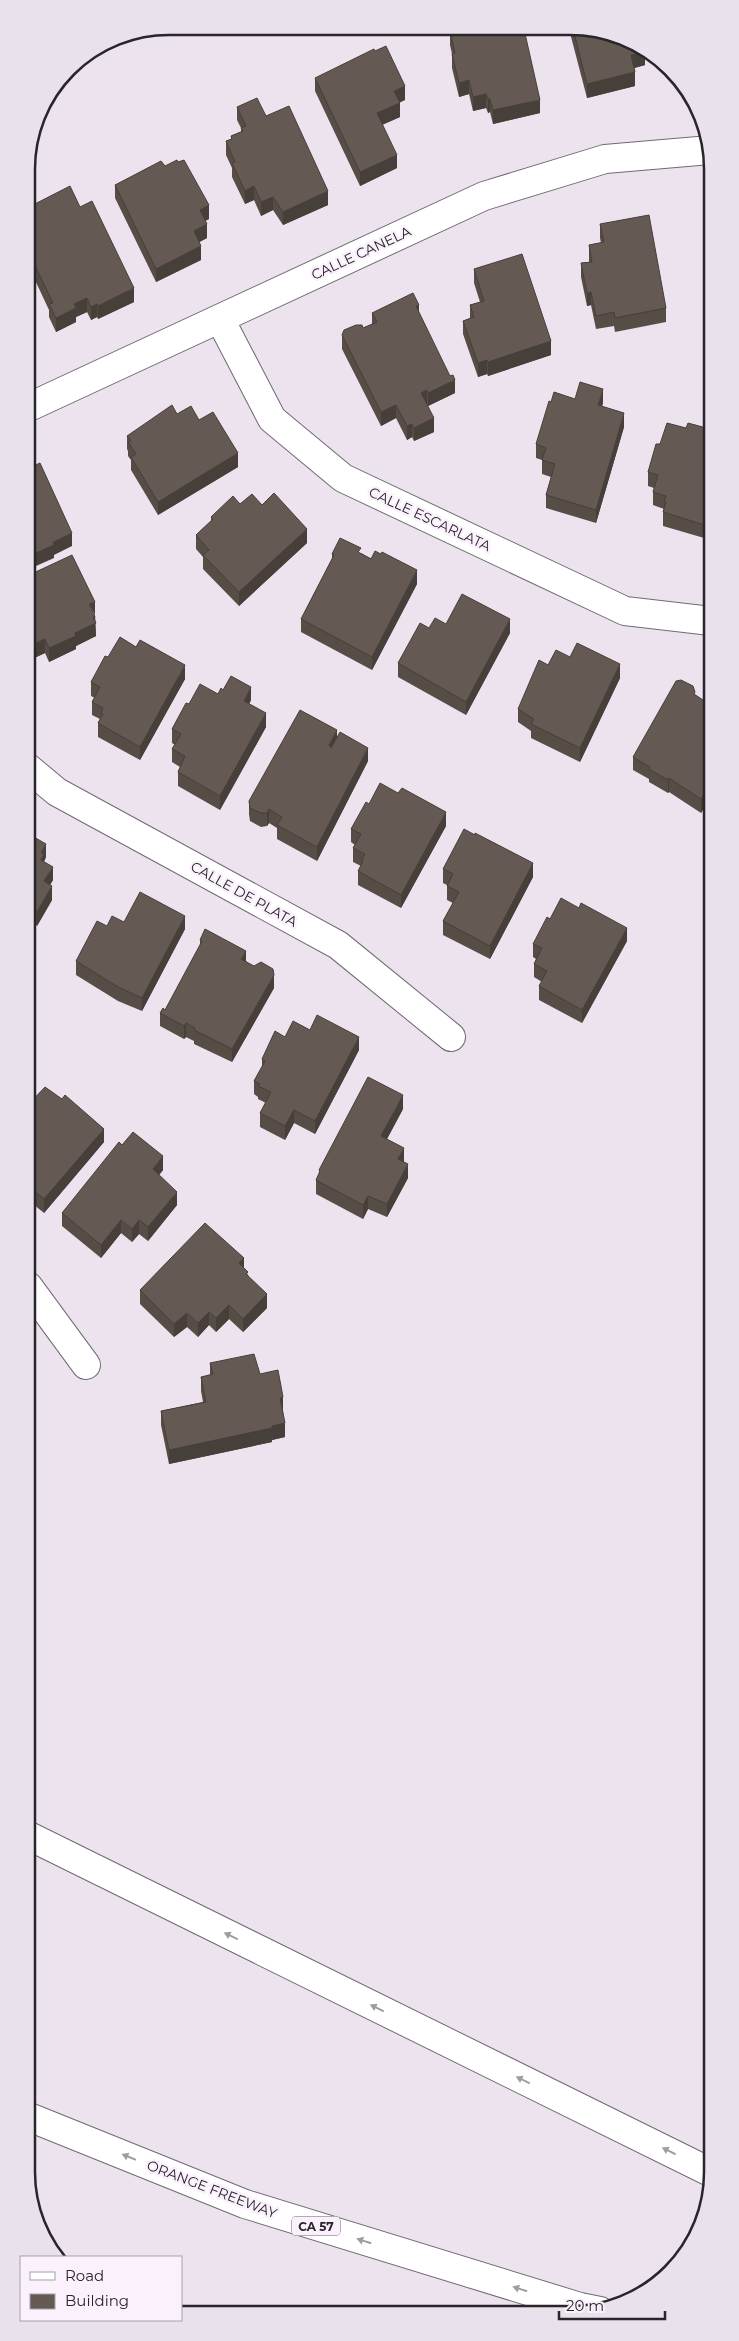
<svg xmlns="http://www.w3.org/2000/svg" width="739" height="2341" font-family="Montserrat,sans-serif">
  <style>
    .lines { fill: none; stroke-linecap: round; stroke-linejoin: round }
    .minor-casing { stroke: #716a74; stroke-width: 30 }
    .motorway-casing { stroke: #716a74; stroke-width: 30 }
    .minor { stroke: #fff; stroke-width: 28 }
    .motorway { stroke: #fff; stroke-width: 28 }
    .wall { fill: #574d47 }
    .shaded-wall { fill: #473f3a }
    .building { fill: #655a53; stroke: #473f3a }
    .oneway { fill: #9f9d9f }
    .labels { text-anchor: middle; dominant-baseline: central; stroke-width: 5; stroke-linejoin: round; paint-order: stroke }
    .shield { fill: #faf1fd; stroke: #686369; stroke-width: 1 }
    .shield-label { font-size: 12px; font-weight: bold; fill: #29262a }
    .street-label { font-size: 14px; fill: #29262a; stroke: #faf1fd }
    .rim { fill: none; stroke: #29262a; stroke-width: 2.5 }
  </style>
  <rect width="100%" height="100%" fill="#ece3ef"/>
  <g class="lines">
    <g class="minor-casing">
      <path id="minor" d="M220,319L272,419L343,478L625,611L711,621
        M27,408L484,196L605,159L710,150
        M27,767L57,792L338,945L451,1037
        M28,1286L86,1365"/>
    </g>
    <g class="motorway-casing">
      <path id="motorway" d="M29,1836L712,2173
        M29,2117L245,2204L580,2307L600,2311"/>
    </g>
    <use href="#minor" class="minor"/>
    <use href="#motorway" class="motorway"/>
  </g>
  <path class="wall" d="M569,29H598L645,54V65L634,68L635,86L587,98Z
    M450,31L540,113L493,124L490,112L488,113L486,108L473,111L469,94L459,97L452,68V54L450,45Z
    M315,78L405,100L400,102V117L382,125L397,168L360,186L315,91Z
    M237,107L266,116L328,205L283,225L273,210L261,216L254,200L245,204L232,177V168L226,155V141L231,139V136L241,132V128L237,120Z
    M165,166L209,219L205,221L207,238L199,242L201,260L156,282L115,198V185Z
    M80,207L134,302L98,319L97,317L91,320L87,312L76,317V322L56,332L49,317V310L27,263V208Z
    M600,224L666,308V322L615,332L614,326L596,329L591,305L587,306L581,277V263L589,262V245L601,243L600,238Z
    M474,269L551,355L488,376L487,374L478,377L463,334V321L470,318V305L480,302L474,283Z
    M372,313H419L455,393L428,406L427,404L434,432L414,441L412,437L407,440L396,418L381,426L342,349V335L363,328L372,324Z
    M575,399L603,403L602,406L624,427L596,523L546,508V495L551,477L542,474V460L536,458V444L551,402Z
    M177,414L199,420L238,467L158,515L131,470V460L128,456V451L127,449V436Z
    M686,428L710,429L711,540L663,526V512L664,509L653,505V492L654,488L648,486V472L660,444Z
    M240,504L262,505L307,543L239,606L203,569V557L196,549V535L211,521V517Z
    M361,553L417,584L372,670L301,632V619L332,559V554Z
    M27,576L95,615L96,636L76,646V649L49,662L45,653L30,660L27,655Z
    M446,624L510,633L466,715L398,677V663L429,628Z
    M108,657L185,679L140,760L98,737V723L100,719L92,715V702L95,698L91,696V682Z
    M570,657L620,678L580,762L531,738V731L518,722V709L548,665Z
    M223,690L251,700L249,704L266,727L220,810L178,786V772L180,767L172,762V749L175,745L172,743V729L189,704L218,694Z
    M711,694V796L701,813L669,792L668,793L649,782V779L633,770V757L695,695L706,702Z
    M337,738L368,761L317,861L277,839V828L269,823L267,826L261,827L250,821L249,814V801Z
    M369,804L446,826L401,908L358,885V871L361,866L353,862V848L355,845L351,842V829Z
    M46,844V857L44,862L53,880L50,885L52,900L37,926L35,924L27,937Z
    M443,869L533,877L490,959L443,935V921L453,903L447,900V885L443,883Z
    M550,919L627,941L582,1023L539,1000V986L542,982L534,977V964L536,959L533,957V944Z
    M124,922L185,929L142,1011L118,1001L76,975V961L107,926Z
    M200,940L246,961L274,988L232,1062L194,1044V1041L186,1037L184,1039L160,1026V1013L165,1010L200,946Z
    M310,1030L359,1050L315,1134L294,1123L285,1140L260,1127V1113L266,1103L258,1099V1097L254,1094V1081L262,1067V1059L285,1037Z
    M28,1105L104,1142L44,1213L28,1200Z
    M403,1109L387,1139L404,1162L408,1178L387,1217L368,1209L363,1219L316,1194V1180L319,1175V1170Z
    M122,1145L163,1170L159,1175L177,1205L148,1241L139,1234L132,1242L121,1233L101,1258L62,1226V1213Z
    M244,1268L267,1308L243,1332L229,1319L216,1332L209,1325L198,1337L187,1327L174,1337L140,1304V1290Z
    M210,1363L260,1374L283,1411L285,1437L272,1440V1442L169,1464L161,1425V1411L203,1402L201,1391V1377L210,1375Z"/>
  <path class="shaded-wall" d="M642,53L645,54V65L631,69V55Z
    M635,72V86L587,98V84Z
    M469,80V94L459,97V83Z
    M405,86V100L394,105V91Z
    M486,94V108L473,111V97Z
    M488,99H490V112L488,113Z
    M540,100V113L493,124V110Z
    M400,103V117L377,127V113Z
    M397,155V168L360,186V172Z
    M254,186V200L245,204V191Z
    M328,191V205L283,225V212Z
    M273,197V210L261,216V202Z
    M209,205V219L200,223V210Z
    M207,224V238L194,245V231Z
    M201,246V260L156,282V269Z
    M134,288V302L98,319V306Z
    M591,292V305L587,306V293Z
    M87,298V312L76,317V322L56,332V318L74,304Z
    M97,304V317L91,320V307Z
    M419,305V318L416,306Z
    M551,341V355L488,376V362Z
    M487,360V374L478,377V363Z
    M455,380V393L428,406V393Z
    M603,389V403L598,419V405Z
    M427,390V404L421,407V393Z
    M396,405V418L381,426V412Z
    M624,413V427L596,523V510Z
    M434,418V432L414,441V428Z
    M412,424V437L407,440V426Z
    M238,453V467L158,515V502Z
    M307,529V543L239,606V592Z
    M72,533V546L54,555V558L27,570V557L53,542Z
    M417,570V584L372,670V657Z
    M95,602V615L89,604Z
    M93,617H95L96,636L76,646V649L49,662V648L75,633Z
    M510,619V633L466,715V702Z
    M45,639V653L30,660V646Z
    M620,664V678L580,762V748Z
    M185,665V679L140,760V747Z
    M251,687V700L244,714V701Z
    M266,713V727L220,810V796Z
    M337,730V744L329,758V745Z
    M368,748V761L317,861V847Z
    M669,778V792L668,793V780Z
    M711,783V796L701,813V799Z
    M269,809V823L267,826V813Z
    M446,812V826L401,908V895Z
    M46,844V857L44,861L41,873V853Z
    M533,863V877L490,959V946Z
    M53,867V880L44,895V881Z
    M52,886V900L37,926V912Z
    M35,911V924L27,937V923Z
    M185,916V929L142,1011V998Z
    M627,928V941L582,1023V1010Z
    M246,951V964L241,959Z
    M274,975V988L232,1062V1049Z
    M186,1023V1037L184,1039V1026Z
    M359,1037V1050L315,1134V1121Z
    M403,1095V1109L381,1150V1136Z
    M294,1110V1123L285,1140V1126Z
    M104,1129V1142L44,1213V1199Z
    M404,1148V1162L398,1173V1159Z
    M163,1156V1170L153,1183V1169Z
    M408,1164V1178L387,1217V1204Z
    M177,1192V1205L148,1241V1227Z
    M368,1196V1209L363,1219V1205Z
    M121,1220V1233L101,1258V1245Z
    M139,1220V1234L132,1242V1229Z
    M244,1258V1272L239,1263Z
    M267,1294V1308L243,1332V1319Z
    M229,1305V1319L216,1332V1318Z
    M209,1312V1325L198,1337V1323Z
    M187,1313V1327L174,1337V1324Z
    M283,1397V1411L280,1412V1398Z
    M285,1423V1437L272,1440V1442L169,1464V1450Z"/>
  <path class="building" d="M458,28L524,29L540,100L493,110L490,99H488L486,94L473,97L469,80L459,83L452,54L455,53L450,31Z
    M573,29H598L642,53L631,55L635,72L587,84Z
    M386,46L405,86L394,91L400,103L377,113L397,155L360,172L315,78L374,49L375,51Z
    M257,98L266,116L289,106L328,191L283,212L273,197L261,202L254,186L245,191L232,163L235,162L226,141L232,139L231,136L243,131L241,128L246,126L237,107Z
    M177,160L178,162L184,160L209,205L200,210L207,224L194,231L201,246L156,269L115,185L161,161L165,166Z
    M70,186L80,207L92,201L134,288L98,306L97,304L91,307L87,298L74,304L76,308L56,318L49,304L53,303L27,249V232L32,230L27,217V208Z
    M649,215L666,308L615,318L614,312L596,316L591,292L587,293L581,263L592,262L589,245L604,242L600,224Z
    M522,254L551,341L488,362L487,360L478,363L463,321L474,317L470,305L484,301L474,269Z
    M413,293L419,305L416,306L450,376L453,375L455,380L428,393L427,390L421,393L434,418L414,428L412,424L407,426L396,405L381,412L342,335L344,330L356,325H362L363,328L377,322L372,313Z
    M580,382L603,389L598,405L624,413L596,510L546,495L555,464L542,460L546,448L536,444L549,401L551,402L554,392L575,399Z
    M172,405L177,414L191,406L199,420L213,412L238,453L158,502L131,457L136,454L128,442L131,441L127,436Z
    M667,423L686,428L688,423L710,429L711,527L663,512L666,502H664L666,496L653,492L658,475L648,472L656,444H660Z
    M40,463L72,533L53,542L54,545L27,557V469Z
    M274,493L307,529L239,592L203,555L209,550L196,535L213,519L211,517L233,496L240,504L252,494L262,505Z
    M340,538L361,548L358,552L371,559L375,551L381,554L382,552L417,570L372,657L301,619L334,555L332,554Z
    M72,555L95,602L89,604L95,617H93L96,623L75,633L76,636L49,648L45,639L30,646L27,641V576Z
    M462,594L510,619L466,702L398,663L420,623L429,628L435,618L446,624Z
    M120,637L136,647L140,640L185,665L140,747L98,723L103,714L101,713L103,708L92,702L100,687L91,682L105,656L108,657Z
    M577,643L620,664L580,748L531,724L534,719L518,709L539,660L548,665L556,650L570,657Z
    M231,676L251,687L244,701L266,713L220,796L178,772L185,756L172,749L181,734L172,729L186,703L189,704L200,684L218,694L221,688L223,690Z
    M681,680L693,686L695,692L694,694L706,702L711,694V783L701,799L669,778L668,780L649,769L650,767L633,757L676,681Z
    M300,710L337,730L329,745L331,748L340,732L368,748L317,847L277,825L282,817L269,809L267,813H261L250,808L249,801Z
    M380,783L398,793L402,788L446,812L401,895L358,871L363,861L362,860L365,854L353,848L361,834L351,829L366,802L369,804Z
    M464,829L475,835V833L533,863L490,946L443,921L459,892L447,886L453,874L443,869Z
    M27,833L46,844L41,853L44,854L41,860L53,867L44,881L52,886L37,912L35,911L27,923Z
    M140,892L185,916L142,998L118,987L76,961L97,921L107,926L112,916L124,922Z
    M561,898L579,908L581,903L627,928L582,1010L539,986L547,971L534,964L542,948L533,944L547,917L550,919Z
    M205,929L246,951L241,959L254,966L261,962L273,969L274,975L232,1049L194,1030L195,1028L186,1023L184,1026L160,1013L163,1008L165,1010L202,941L200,940Z
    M317,1015L359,1037L315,1121L294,1110L285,1126L260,1113L271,1092L258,1086L260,1084L254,1081L265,1061L262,1059L275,1031L285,1037L293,1021L310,1030Z
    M368,1077L403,1095L381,1136L404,1148L398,1159L408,1164L387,1204L368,1196L363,1205L316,1180L320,1171L319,1170Z
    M45,1087L62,1099L65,1095L104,1129L44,1199L28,1186V1105Z
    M133,1132L163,1156L153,1169L177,1192L148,1227L139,1220L132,1229L121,1220L101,1245L62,1213L119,1142L122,1145Z
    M205,1223L244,1258L239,1263L248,1272L246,1274L267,1294L243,1319L229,1305L216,1318L209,1312L198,1323L187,1313L174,1324L140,1290Z
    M254,1354L260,1374L278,1370L283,1397L280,1398L285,1423L272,1426V1428L169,1450L161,1411L206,1402L201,1377L213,1374L210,1363Z"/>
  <defs><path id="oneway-solid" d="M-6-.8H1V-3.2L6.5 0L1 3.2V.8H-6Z" transform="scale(1.25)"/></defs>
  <g class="oneway">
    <use href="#oneway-solid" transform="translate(231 1936) rotate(-154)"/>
    <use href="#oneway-solid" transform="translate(377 2008) rotate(-154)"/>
    <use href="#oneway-solid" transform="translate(523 2080) rotate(-154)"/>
    <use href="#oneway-solid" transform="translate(669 2151) rotate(-154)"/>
    <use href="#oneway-solid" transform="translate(129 2157) rotate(-158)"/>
    <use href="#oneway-solid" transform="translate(364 2241) rotate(-163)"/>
    <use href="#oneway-solid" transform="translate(520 2289) rotate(-163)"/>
  </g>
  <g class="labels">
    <rect class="shield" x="292" y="2216.5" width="48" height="19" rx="4"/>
    <g class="shield-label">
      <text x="316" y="2226">CA 57</text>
    </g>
    <g class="street-label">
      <text transform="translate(361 253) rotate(-25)">CALLE CANELA</text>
      <text transform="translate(430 519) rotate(25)">CALLE ESCARLATA</text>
      <text transform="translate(244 894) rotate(29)">CALLE DE PLATA</text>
      <text transform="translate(212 2189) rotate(21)">ORANGE FREEWAY</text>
    </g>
  </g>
  <path d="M0 0H739V2341H0ZM169 35H570A134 134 0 0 1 704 169V2172A134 134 0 0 1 570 2306H169A134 134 0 0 1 35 2172V169A134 134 0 0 1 169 35Z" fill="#e9e1ec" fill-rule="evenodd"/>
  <path class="rim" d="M169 35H570A134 134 0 0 1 704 169V2172A134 134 0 0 1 570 2306H169A134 134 0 0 1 35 2172V169A134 134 0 0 1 169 35Z"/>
  <rect x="20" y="2256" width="162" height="65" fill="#faf1fd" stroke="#a6a0a9"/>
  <rect x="30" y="2272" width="25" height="8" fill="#ffffff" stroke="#a6a0a9"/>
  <text x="65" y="2281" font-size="15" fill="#29262a">Road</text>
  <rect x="30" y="2294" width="25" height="15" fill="#655a53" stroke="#a6a0a9"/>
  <text x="65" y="2306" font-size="15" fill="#29262a">Building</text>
  <path d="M559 2311v8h106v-8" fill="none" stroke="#29262a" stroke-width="2.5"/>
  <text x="566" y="2311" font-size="15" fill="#29262a" stroke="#faf1fd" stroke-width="4" paint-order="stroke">20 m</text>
</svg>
